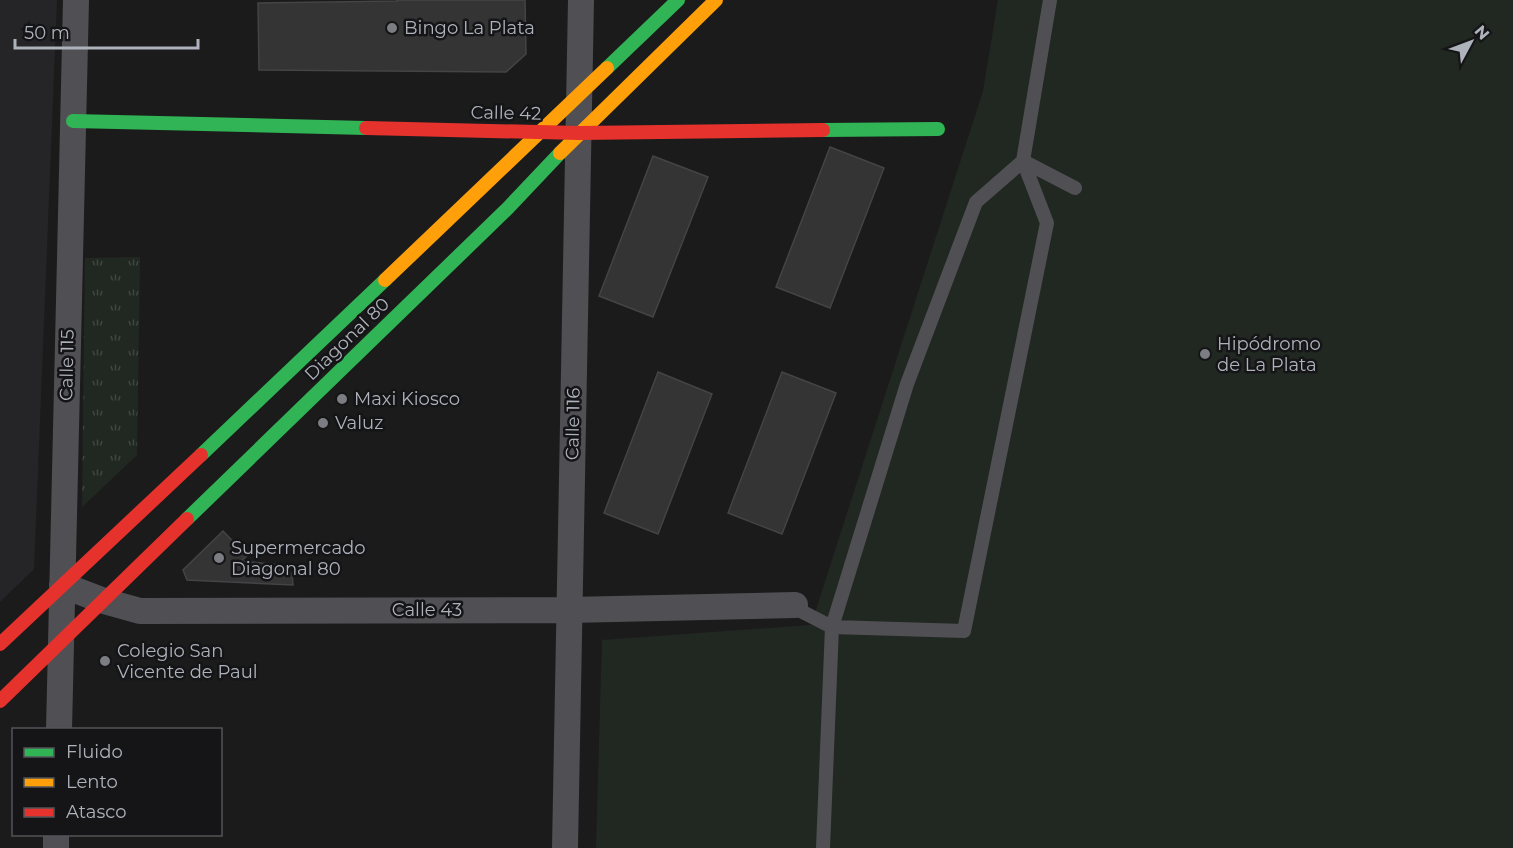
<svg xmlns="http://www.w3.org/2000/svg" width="1513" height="848" font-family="Montserrat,sans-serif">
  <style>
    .built { fill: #252527 }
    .green { fill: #212822 }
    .park { fill: url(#park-tufts) }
    .building { fill: #343435; stroke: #444447; stroke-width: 1.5 }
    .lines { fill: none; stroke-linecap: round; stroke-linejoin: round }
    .lane { stroke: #505054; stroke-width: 14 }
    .street { stroke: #505054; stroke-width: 26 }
    .fast { stroke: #30b455; stroke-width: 14 }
    .slow { stroke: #ff9f0a; stroke-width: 14 }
    .jam { stroke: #e5322d; stroke-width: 14 }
    .poi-dot { fill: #7b7d83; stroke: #151517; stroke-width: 2 }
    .labels { text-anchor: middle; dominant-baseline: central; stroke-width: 5; stroke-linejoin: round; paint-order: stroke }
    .poi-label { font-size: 18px; fill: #aeb2bb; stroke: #151517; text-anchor: start }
    .street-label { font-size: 18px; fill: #aeb2bb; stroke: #151517 }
  </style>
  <defs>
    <pattern id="park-tufts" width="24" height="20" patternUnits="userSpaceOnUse" patternTransform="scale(1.5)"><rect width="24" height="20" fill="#212822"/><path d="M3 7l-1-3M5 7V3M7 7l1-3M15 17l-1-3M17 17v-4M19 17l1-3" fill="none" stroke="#3f4540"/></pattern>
  </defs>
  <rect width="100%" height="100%" fill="#1b1b1b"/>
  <path class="built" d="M0,0H57L34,569L0,602Z"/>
  <path class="green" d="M998,0H1513V848H596L602,640L811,625L983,91Z"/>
  <path class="park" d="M140,257L137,455L82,507L85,258Z"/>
  <path class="building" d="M397,0H525L526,54L506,72L259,70L258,3L397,1Z
    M830,147L884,168L830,308L776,287Z
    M653,156L708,177L653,317L599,296Z
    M658,372L712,394L658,534L604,513Z
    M782,372L836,393L782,534L728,513Z
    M223,531L247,556L241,561L281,565L292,574L293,585L187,580L183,570Z"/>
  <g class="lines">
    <path class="lane" d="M789,605L832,627L964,631L1047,223L1023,161L1050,0
      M823,848L832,627L907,384L976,202L1023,161L1075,188"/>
    <path class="street" d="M62,585L104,601L140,611L569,610L795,605
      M59,730L76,0
      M56,848V834
      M565,848L581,0"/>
    <path class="fast" d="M607,68L678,0
      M73,121L366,128
      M823,130L938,129
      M201,455L385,280
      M187,519L508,208L560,153"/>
    <path class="slow" d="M560,153L716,0
      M385,280L607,68"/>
    <path class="jam" d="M366,128L579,133L823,130
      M0,644L201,455
      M0,701L187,519"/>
  </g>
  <g class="poi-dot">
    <circle cx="392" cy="28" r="6"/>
    <circle cx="1205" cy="354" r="6"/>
    <circle cx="342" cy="399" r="6"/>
    <circle cx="323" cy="423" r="6"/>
    <circle cx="219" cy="558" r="6"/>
    <circle cx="105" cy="661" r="6"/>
  </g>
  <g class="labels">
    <g class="poi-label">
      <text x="404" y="28">Bingo La Plata</text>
      <text x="1217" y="344">Hipódromo<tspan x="1217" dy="21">de La Plata</tspan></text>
      <text x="354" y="399">Maxi Kiosco</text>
      <text x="335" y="423">Valuz</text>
      <text x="231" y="548">Supermercado<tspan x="231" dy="21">Diagonal 80</tspan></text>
      <text x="117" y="651">Colegio San<tspan x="117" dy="21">Vicente de Paul</tspan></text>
    </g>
    <g class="street-label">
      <text transform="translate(506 113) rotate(1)">Calle 42</text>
      <text transform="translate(347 339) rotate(-44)">Diagonal 80</text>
      <text transform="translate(67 365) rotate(-89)">Calle 115</text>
      <text transform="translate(573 424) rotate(-89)">Calle 116</text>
      <text x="427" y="610">Calle 43</text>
    </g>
  </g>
  <rect x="12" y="728" width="210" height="108" fill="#151517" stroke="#525459" stroke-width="1.5"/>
  <rect x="24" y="748" width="30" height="9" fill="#30b455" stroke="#525459" stroke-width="1.5"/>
  <text x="66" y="758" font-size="18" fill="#aeb2bb">Fluido</text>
  <rect x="24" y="778" width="30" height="9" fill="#ff9f0a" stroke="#525459" stroke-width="1.5"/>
  <text x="66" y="788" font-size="18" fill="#aeb2bb">Lento</text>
  <rect x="24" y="808" width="30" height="9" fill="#e5322d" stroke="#525459" stroke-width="1.5"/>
  <text x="66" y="818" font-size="18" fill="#aeb2bb">Atasco</text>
  <g transform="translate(1471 42) rotate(49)" stroke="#151517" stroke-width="4.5" paint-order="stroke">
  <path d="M0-4.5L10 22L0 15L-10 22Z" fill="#aeb2bb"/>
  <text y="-9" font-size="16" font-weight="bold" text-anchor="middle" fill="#aeb2bb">N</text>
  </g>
  <path d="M15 39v9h183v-9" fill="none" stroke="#aeb2bb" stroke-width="3"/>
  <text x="24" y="39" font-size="18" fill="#aeb2bb" stroke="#151517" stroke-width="4.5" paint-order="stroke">50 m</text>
</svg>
